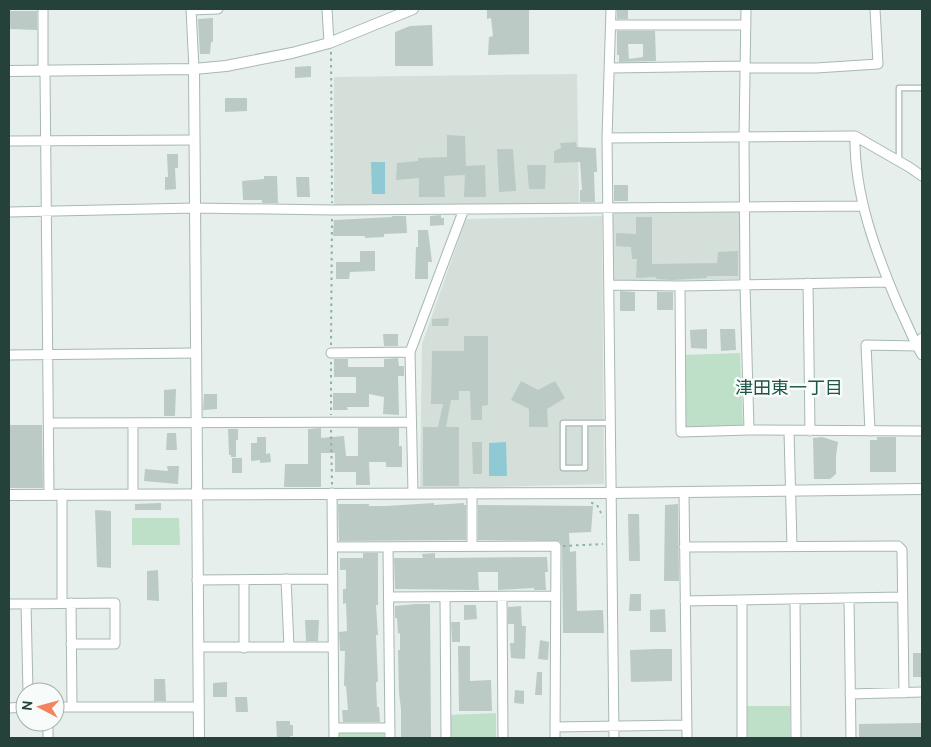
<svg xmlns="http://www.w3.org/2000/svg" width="931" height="747" font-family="Cabin,'Noto Sans JP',sans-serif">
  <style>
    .built { fill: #d4dfda }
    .green { fill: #bfe0c8 }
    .water { fill: #8ec9d4 }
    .building { fill: #bbcac4; fill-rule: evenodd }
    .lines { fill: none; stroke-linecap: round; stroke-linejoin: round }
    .service-casing { stroke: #a8b8b2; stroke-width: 7 }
    .minor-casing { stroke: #a8b8b2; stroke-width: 11 }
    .tertiary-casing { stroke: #a8b8b2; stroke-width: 12 }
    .path { stroke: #86b3a5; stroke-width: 2; stroke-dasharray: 2.5 4; stroke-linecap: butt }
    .service { stroke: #fff; stroke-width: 4.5 }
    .minor { stroke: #fff; stroke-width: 9 }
    .tertiary { stroke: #fff; stroke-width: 10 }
    .labels { text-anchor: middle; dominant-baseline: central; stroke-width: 5; stroke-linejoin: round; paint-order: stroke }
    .neighbourhood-label { font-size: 18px; fill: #1f5548; stroke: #f7fbf9 }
  </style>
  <rect width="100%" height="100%" fill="#e6efeb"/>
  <path class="built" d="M577,74L579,204L334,206V77Z
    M741,210L740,279L612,281L611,211Z
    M602,216L604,484L420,489L422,344L466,219Z"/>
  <path class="green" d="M740,353L743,427L684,429L683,355Z
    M132,518H179L180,545H132Z
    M746,706H790V738H746Z
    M496,713V738H449V715Z
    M338,732H384V738H338Z"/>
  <path class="water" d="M371,162H385V194H372Z
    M506,442L507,476H489V443Z"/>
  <path class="building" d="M487,9H529V54L488,55L489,37L493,36L491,18L487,19Z
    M617,9H628V19H617Z
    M10,11H37V30L10,29Z
    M213,18V42H211L210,54H200L198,19Z
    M432,25L433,66H395V32L410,26Z
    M617,31H655L656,61L619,62V55H617ZM628,44H643V57L629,59Z
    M311,66V77L295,78V67Z
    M225,98H247V111L225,112Z
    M447,135L465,136L466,166L485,165L486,197H464L465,175L444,176L445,197H419V178L396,180L397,163L418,161V158L447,157Z
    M576,142L577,147L596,148L597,172H594L595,202H580V190H582L580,162L554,163V151L561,148L560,143Z
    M497,149H513L516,191L499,192Z
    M167,154H178V168H175L176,189L165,190V177H168Z
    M527,165H546L545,189H529Z
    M264,176H277L278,203H262V200H243L242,181L264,179Z
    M296,177H309L310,197H297Z
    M614,185H628V201H614Z
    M441,215V218H444V225L430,226V216Z
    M392,216H406L407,233L384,234V237L365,238V236H333L334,220L392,217Z
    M636,217H652V264L717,263L718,252L738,251V276H707V278L672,280L656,279V277L636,278L637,259H632L631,247L616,246V233L636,234Z
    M418,230H428L432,262H428V279H415L416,247H418Z
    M360,251H375V271L350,272L349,279H336V262H360Z
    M620,291L635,292V311H620Z
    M657,292H673V310H657Z
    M449,318L448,326H432V319Z
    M707,329V349L691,348L690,330Z
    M720,329H735L736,350L721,351Z
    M383,334H398V346H384Z
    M464,336H488V405L482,406V420H471L470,391H459V400H451L446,427H459V486H423V427H438L443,404H431L432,351H464Z
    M398,358L399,366H404V376H398L399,415L383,414L384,397L369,394V407H347L348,410H333V393H356V377H334V359H348V367H384V359Z
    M521,381L538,390L555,381L565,398L547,409L548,427H529V409L511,400Z
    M176,389L175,416H164V390Z
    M204,394H217V409L203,410Z
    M9,425H42L43,488H9Z
    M321,428V438L344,436L346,456H358V428H399V446H402V467H386V462H369L370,485H356V472H335V453H321V487H284L285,464H308V429Z
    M228,429H238V440H236V457H231V455H229Z
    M167,433H176L177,450H166Z
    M257,437H266V454L270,453L271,462L260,463V460L251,461V443H257Z
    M822,437L838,442L836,456V474L830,479H814L813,438Z
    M877,437H896V472H870V440H877Z
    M472,442H482V474H473Z
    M232,458H242V473H232Z
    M167,466H179L178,484L144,481L145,469L168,471Z
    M161,503V510H135V504Z
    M434,503V505L464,503V505H466V540L339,541L338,504H369V506H386Z
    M678,504L679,581H664L665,505Z
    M478,505L593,506L591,532L569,533L570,552L576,551L577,611L603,610L604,633H563L562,546L560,541L478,540Z
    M95,510L111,511V568L97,567Z
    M628,514H639L640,561H629Z
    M363,553H378V605H376L378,635H376L378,682H376L377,707H379L380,722H343L342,710H348L346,686H344L345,651H340L339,632L347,631L346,603L343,604V589H346V570H340V558H363Z
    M435,553V558L547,557L548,572H545L546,590H534V588L498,590V572H478L479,590L395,589L394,558H423L422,554Z
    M158,570L159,601L147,600V571Z
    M630,594H641V611H629Z
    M416,604H430L431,737L401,738V709L399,693L398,650H400V633L398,634L397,618H395V606Z
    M464,605H476L477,619L464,620Z
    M521,606L522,626H526L525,659L511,658L510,643H514V624H508V607Z
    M665,609L666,632H650V610Z
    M305,620H319L318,641H306Z
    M451,622H460V642H452Z
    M540,640L549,642L548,660L538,659Z
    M458,646H470V681L491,680L492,711H459Z
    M657,649H672V681L631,682L630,650Z
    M913,653H922V677H913Z
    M537,672H542V695H535Z
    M154,679H165L166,701H154Z
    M227,682V697H213V683Z
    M515,690L524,691V704L514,703Z
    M235,697H247L248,712H236Z
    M276,721H290V725H293V736H290V738H277Z
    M922,723V738H859V724Z"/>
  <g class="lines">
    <g class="service-casing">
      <path id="service" d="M899,161V88H922
        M585,423V468H563V423H610"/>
    </g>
    <g class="minor-casing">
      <path id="minor" d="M43,9V71
        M191,9L194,69
        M327,9L329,43
        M611,9L607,138L614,738
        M746,9L744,138L745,285L749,430
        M191,10L218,9
        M611,25H746
        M611,68L744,66L751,68H816L878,64L875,9
        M45,71L49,494
        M855,136C854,195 876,253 899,307C907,323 913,340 922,355
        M607,138L855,136L909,167L922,176
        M9,141L194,140
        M9,212L195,208L332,210L863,206
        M808,283L810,431
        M609,285L680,286L888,282
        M680,286L681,432L749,430L922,431
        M331,353L410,352
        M9,355L196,353
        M49,423L411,422
        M133,423V494
        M789,431L792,546
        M870,431L866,345L917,346L922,338
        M684,492L687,738
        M332,493L334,738
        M413,493L410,352L464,209
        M472,493V546
        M62,494V603
        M333,547L556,546L555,738
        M388,547L390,738
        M684,547L898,546L902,550L904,693
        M286,579L289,647
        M197,580L333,579
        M244,580V648
        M389,597L555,596
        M445,597L446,738
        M502,597L503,738
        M849,598L851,738
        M795,599L796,738
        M742,600V738
        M685,601L902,597
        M71,603L72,707
        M9,604L115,603V644H71
        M26,604L28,692
        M198,647H333
        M850,694L922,692
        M55,707H198
        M9,708L25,707
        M555,727L687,725
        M334,728H390
        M48,738V722"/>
    </g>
    <g class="tertiary-casing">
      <path id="tertiary" d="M194,69L199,738
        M9,71L194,69L226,66L292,53L329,43L413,9
        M9,495L612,493L922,489"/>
    </g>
    <path class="path" d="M331,52L332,203
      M331,345L332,217
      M331,362V415
      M331,430L332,485
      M592,502V503L597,505L603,517
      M563,546L603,544"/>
    <use href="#service" class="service"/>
    <use href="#minor" class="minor"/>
    <use href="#tertiary" class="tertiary"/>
  </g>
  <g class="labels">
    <g class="neighbourhood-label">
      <text x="789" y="388">津田東一丁目</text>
    </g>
  </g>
  <rect width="931" height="747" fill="none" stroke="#24423a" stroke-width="20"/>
  <g transform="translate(40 707) rotate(276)"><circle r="24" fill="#f7fbf9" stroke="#a3b1ad"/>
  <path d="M0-4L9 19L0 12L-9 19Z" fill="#f4845f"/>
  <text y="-8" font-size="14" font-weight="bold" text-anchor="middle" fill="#24423a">N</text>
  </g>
</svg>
